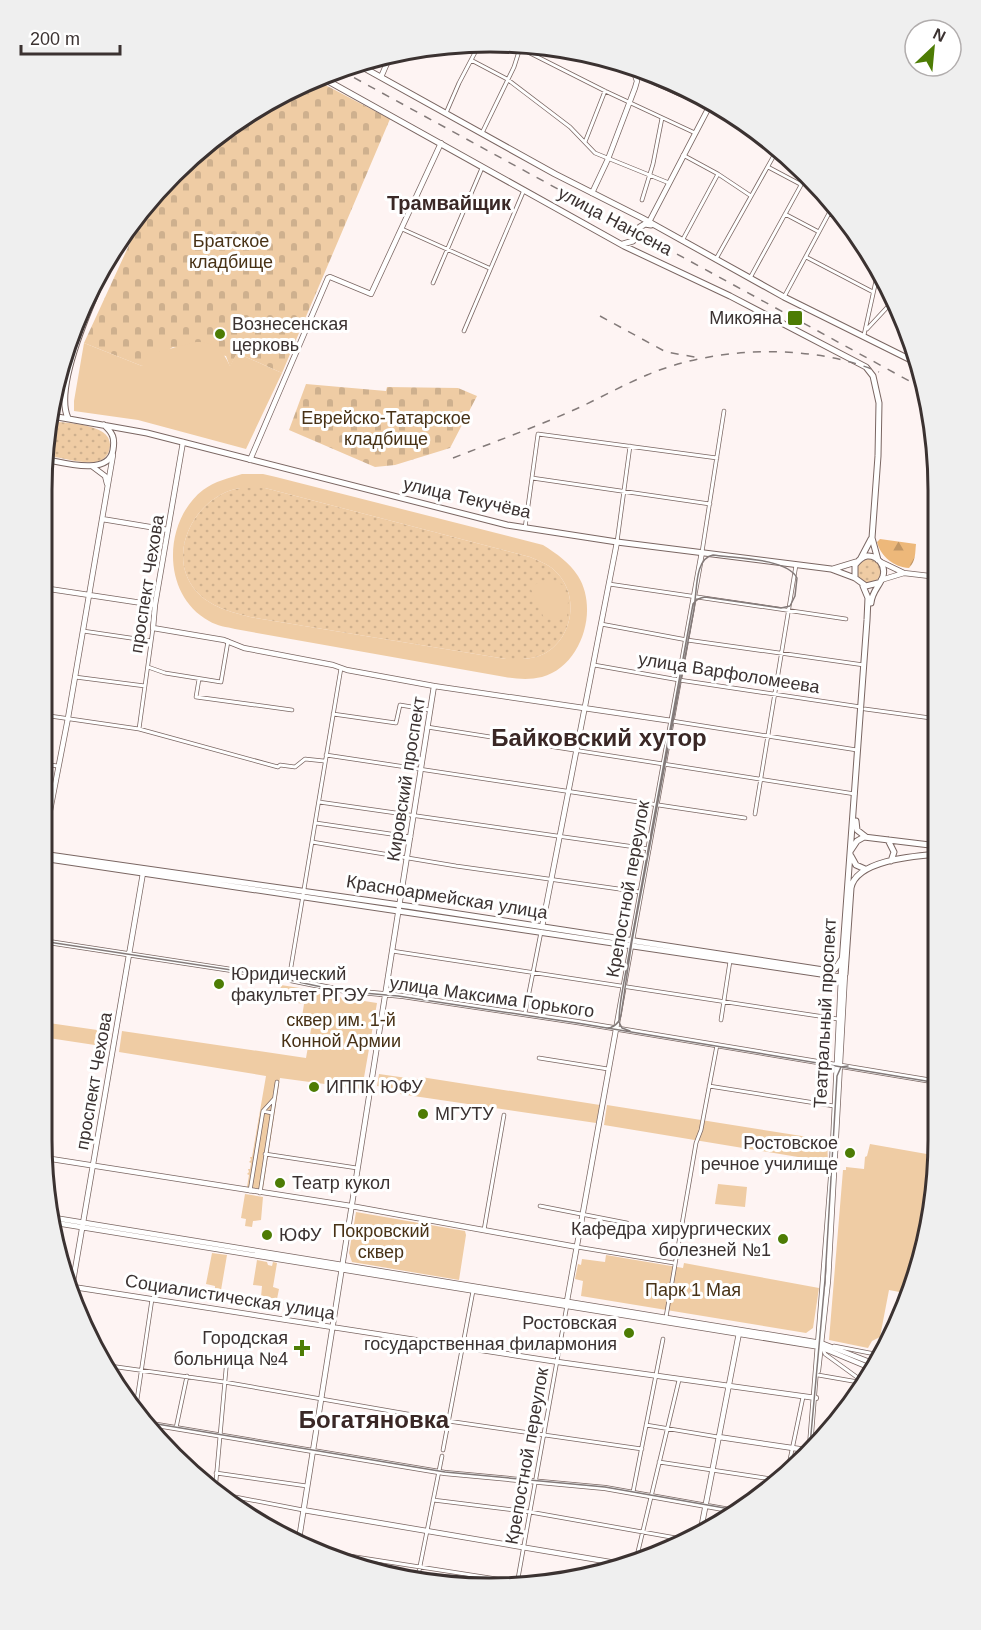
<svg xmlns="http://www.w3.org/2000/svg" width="981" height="1630" font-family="Arial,sans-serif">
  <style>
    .grass { fill: url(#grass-dots) }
    .forest { fill: url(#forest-firs) }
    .cemetery { fill: url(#cemetery-stones) }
    .park { fill: #efcca4; fill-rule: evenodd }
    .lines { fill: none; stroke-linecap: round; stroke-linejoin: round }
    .street-casing { stroke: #7a6662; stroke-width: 4.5 }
    .secondary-casing { stroke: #7a6662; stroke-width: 6 }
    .primary-casing { stroke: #7a6662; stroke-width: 7 }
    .street { stroke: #fff; stroke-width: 3 }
    .secondary { stroke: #fff; stroke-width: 4.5 }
    .primary { stroke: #fff; stroke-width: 5 }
    .tram { stroke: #837a79; stroke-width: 1.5 }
    .rail { stroke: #837a79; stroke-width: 1.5; stroke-dasharray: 8 8; stroke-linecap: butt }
    .poi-dot { fill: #4d7c04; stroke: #fff; stroke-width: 2 }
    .labels { text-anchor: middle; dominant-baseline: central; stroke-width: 6; stroke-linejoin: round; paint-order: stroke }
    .street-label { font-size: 18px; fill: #3b3231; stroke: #fff }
    .park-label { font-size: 18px; fill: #483216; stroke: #fff }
    .poi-label { font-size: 18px; fill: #3b3231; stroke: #fff; text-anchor: start }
    .neighbourhood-label { font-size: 20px; font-weight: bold; fill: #3a2826; stroke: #fff }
    .district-label { font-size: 24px; font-weight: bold; fill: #3a2826; stroke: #fff }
    .rim { fill: none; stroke: #3b3231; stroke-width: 3 }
  </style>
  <defs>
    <pattern id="grass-dots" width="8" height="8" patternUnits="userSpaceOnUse" patternTransform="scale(1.5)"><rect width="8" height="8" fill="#efcca4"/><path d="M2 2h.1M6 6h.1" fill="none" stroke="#ceb08e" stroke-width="1.8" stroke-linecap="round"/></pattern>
    <pattern id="forest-firs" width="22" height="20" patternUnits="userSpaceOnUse" patternTransform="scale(1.5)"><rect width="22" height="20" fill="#edb87a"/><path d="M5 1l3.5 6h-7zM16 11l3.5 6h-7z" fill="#c19665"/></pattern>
    <pattern id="cemetery-stones" width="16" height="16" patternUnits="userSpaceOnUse" patternTransform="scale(1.5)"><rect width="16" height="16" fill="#efcca4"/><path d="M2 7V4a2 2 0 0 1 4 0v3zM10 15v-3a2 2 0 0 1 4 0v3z" fill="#ceb08e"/></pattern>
  </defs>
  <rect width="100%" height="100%" fill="#fef4f3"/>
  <path class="grass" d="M51,421C68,424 118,423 109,451C107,457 102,461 95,462C82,464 58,457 44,455Z
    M240,488H265L530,557C541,562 551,565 558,574C581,599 571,644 539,656C528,660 517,659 506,659L250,617C231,612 210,607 196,591C164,554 196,495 240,488Z
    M857 571a12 12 0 1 1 24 0a12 12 0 1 1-24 0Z"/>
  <path class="forest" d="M880,539L916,544C915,553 916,561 909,568C894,567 881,557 877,542Z"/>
  <path class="cemetery" d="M314,79L390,119L282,373L237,353L230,367L226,356L173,347L142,366L84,343L147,206L174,173L242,117Z
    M306,384L386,391L387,387L458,388L477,396L450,448L395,465L375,467L289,430Z"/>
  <path class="park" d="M196,342C215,342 222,349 230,366L237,353L282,373L246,449L138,420L74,411V401L84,343L142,366L149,352L157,356L161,348L165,350Z
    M242,474H263L276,477L543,545C557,554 569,562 578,576C599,609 582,666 542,677C529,680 518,679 505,677L235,629C227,627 217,626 209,621C161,595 163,521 203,490C215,481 229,478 242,474ZM240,488H265L530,557C541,562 551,565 558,574C581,599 571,644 539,656C528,660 517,659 506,659L250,617C231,612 210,607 196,591C164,554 196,495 240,488Z
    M542,581H552L563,585L568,602L567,619L544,618L530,587Z
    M281,985L306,989V992L377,1003L362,1089L280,1078L263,1189L247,1187L249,1175L247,1174L249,1172L248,1169H250L251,1163L249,1162L251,1160L250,1157H252L266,1076L119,1052L122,1031L306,1058L313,1018L302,1017L304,1004L279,1000Z
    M42,1022L111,1032L108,1047L42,1037Z
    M379,1074L421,1080V1077L600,1105L596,1123L400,1094V1090L377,1086Z
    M607,1105L827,1140L828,1162L604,1125Z
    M870,1144L938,1156V1169L915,1284L910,1294L889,1290L880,1337L872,1341L868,1348L829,1340L843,1170H846V1167L864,1169L865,1157L867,1156Z
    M718,1184L747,1187L745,1207L715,1204Z
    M245,1194L263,1197L261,1220L253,1221L252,1227L245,1226L246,1219L241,1218Z
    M356,1212L465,1231L466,1235L459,1280L352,1262L349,1253Z
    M212,1253L227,1255L220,1296L215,1295V1286L206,1284Z
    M606,1255L683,1268L684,1263L819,1288L813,1328L806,1333L581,1296L583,1281L575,1279L578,1264L581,1265L582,1259L605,1262Z
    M257,1260L267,1262L268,1265L272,1266L273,1262L277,1263L273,1287L279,1289L277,1299L261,1297L262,1286L253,1285Z"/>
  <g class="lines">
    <g class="street-casing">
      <path id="street" d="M512,44L605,91L695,133
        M607,59L625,69
        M471,60L507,79L570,127L595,153L669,183
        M446,113L459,83L480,43
        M482,133L514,67L521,45
        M585,142L605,91
        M683,155L718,174L751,196
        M768,167L800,184
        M642,200L653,164L662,118
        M829,213L849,225
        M785,214L819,232
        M402,229L489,268
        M682,241L718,174
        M806,257L873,292
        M716,259L777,150
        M750,278L806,176
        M433,283L482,168
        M784,297L834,204
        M867,329L894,300
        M464,331L524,190
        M864,335L879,267
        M907,358L914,344
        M532,478L710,504
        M525,528L538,434L717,458
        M617,542L630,446
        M702,552L724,411
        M609,584L846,619
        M601,624L687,640L864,665
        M83,631L151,641
        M594,665L679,680L861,707
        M148,667L165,673L221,682L228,641
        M75,677L145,686
        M199,679L196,697L292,710
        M865,709L938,719
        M333,714L396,723L400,705L430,710
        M43,715L139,729L278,767L280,765L295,767L305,759L324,761
        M672,721L857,750
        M427,727L855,794
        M139,729L153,628
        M326,755L745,818
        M43,764L58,766
        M319,802L649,849
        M755,814L796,565
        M316,823L411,837
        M312,842L456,866L640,892
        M933,845L938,779
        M392,951L838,1019
        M289,979L341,668
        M525,1013L541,932
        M721,1020L730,961
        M539,1058L608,1069
        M709,1086L834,1106
        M264,1110L274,1099
        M265,1154L357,1168
        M250,1191L263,1111L272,1113
        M260,1193L277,1082
        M540,1206L627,1223
        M484,1230L504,1115
        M577,1247L674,1263
        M666,1317L696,1143L701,1130L717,1045
        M834,1346L880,1355
        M823,1349L825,1354L865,1383
        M110,1366L224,1382L448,1421L642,1449
        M818,1375L864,1383
        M135,1413L152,1299
        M646,1425L718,1437
        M176,1428L187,1376
        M443,1450L473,1291
        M659,1462L778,1480
        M788,1469L803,1397
        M216,1473L307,1486
        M215,1492L227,1358
        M633,1492L663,1339
        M215,1493L303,1510
        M433,1500L530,1512L682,1539
        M324,1552L523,1583
        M635,1564L679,1380
        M418,1576L442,1456
        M517,1584L567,1305"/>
    </g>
    <g class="secondary-casing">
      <path id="secondary" d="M625,65V69L703,104L708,109L649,222
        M381,77L391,54
        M592,193L608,159L635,88L637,81L635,75
        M183,442L155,605L153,628L224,640L244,648L333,665L347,670L434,686L672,721
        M250,460L328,278L330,277L371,294L441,143
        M93,467L105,476L107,484
        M102,519L168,530
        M881,562L904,573L938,577
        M881,580L904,573
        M43,588L155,605
        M42,852L68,718L113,455
        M542,927L617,542
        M42,941L271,976L340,990L403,996L577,1022L938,1082
        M45,1158L351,1206L577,1247
        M55,1218L821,1343L875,1364
        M56,1223L820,1347L873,1369
        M67,1286L558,1362L816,1398
        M71,1293L143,873
        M567,1301L702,552
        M818,1371L828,1281L845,974
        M145,1423L445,1473L605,1488L735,1511
        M719,1437L806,1450
        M810,1446L832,1165L841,977
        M303,1510L628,1565
        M701,1529L739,1333
        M299,1539L434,686"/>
    </g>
    <g class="primary-casing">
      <path id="primary" d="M357,64L555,174L642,218L784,297L919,364
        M319,76L624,246L730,296L866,367L873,376L879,403L878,456L872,538L878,560
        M623,244L633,241L640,227L645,224L651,225
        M53,409L59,397L68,349L85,307
        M52,416L147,433L507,525L617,542L831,569L855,578L866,586L878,583
        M68,418C51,382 105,274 121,237
        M43,459C61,462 109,477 113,450C115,438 113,433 104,425
        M861,558L871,539
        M833,569L856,562
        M855,578V565C858,561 861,557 867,556C877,555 886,565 883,576C880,586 872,591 871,603
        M856,821L857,830L866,837
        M888,840L894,852L891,861
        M851,850L857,841L864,837L938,846
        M42,854L407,906L830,971L835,969L842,959
        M851,856L856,865L865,869
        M42,858L841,977L845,974L851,888C856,860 915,856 938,854
        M841,977L867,620L868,598L863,586"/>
    </g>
    <use href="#street" class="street"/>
    <use href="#secondary" class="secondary"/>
    <use href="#primary" class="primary"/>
    <path class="tram" d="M42,941L271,976L340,991L398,996L577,1023L938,1083
      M606,1028C615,1028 619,1023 621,1015L632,941L694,609L695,600C697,586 696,558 713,555C733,558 787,558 797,578L795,596L790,606L781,608L705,597C700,598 696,599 693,604L623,987C621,998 619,1010 619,1022L622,1028L630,1031
      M145,1422L445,1472L605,1487L736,1510
      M810,1445L825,1280L837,1076L841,1067L848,1066"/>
    <path class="rail" d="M340,70L924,389
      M600,316L666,352L695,357
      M453,458C494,442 536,427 576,409C600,398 623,385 647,375C715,346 811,343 879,372"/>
  </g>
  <g class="poi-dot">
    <rect x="787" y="310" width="16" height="16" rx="3"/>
    <circle cx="220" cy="334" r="6"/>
    <circle cx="219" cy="984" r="6"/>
    <circle cx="314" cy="1087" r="6"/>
    <circle cx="423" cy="1114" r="6"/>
    <circle cx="850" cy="1153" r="6"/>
    <circle cx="280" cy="1183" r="6"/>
    <circle cx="267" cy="1235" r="6"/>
    <circle cx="783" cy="1239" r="6"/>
    <circle cx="629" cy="1333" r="6"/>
    <path d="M299 1339h6v6h6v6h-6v6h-6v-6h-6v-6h6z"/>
  </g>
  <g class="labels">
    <g class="street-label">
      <text transform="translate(615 221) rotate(28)">улица Нансена</text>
      <text transform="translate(467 498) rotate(13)">улица Текучёва</text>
      <text transform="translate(147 584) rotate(-81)">проспект Чехова</text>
      <text transform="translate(729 673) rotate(9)">улица Варфоломеева</text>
      <text transform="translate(406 779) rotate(-81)">Кировский проспект</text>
      <text transform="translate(628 889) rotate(-80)">Крепостной переулок</text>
      <text transform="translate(447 897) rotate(9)">Красноармейская улица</text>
      <text transform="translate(492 997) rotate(8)">улица Максима Горького</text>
      <text transform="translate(825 1013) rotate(-87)">Театральный проспект</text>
      <text transform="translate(94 1081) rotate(-80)">проспект Чехова</text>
      <text transform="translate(230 1297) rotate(9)">Социалистическая улица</text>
      <text transform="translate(527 1456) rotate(-80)">Крепостной переулок</text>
    </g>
    <g class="park-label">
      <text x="231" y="241">Братское<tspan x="231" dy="21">кладбище</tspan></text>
      <text x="386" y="418">Еврейско-Татарское<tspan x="386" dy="21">кладбище</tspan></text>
      <text x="341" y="1020">сквер им. 1-й<tspan x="341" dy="21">Конной Армии</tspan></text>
      <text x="381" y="1231">Покровский<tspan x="381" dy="21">сквер</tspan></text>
      <text x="693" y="1290">Парк 1 Мая</text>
    </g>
    <g class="poi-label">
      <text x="782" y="318" text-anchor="end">Микояна</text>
      <text x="232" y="324">Вознесенская<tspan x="232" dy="21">церковь</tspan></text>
      <text x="231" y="974">Юридический<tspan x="231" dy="21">факультет РГЭУ</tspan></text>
      <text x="326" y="1087">ИППК ЮФУ</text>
      <text x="435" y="1114">МГУТУ</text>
      <text x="838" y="1143" text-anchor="end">Ростовское<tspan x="838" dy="21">речное училище</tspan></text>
      <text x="292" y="1183">Театр кукол</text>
      <text x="771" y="1229" text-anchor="end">Кафедра хирургических<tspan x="771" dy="21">болезней №1</tspan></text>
      <text x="279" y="1235">ЮФУ</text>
      <text x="617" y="1323" text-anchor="end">Ростовская<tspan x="617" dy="21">государственная филармония</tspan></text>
      <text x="288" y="1338" text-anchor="end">Городская<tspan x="288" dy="21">больница №4</tspan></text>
    </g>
    <g class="neighbourhood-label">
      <text x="449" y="203">Трамвайщик</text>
    </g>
    <g class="district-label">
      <text x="599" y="737">Байковский хутор</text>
      <text x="374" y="1419">Богатяновка</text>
    </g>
  </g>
  <path d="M0 0H981V1630H0ZM490 52H490A438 438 0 0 1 928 490V1140A438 438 0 0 1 490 1578H490A438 438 0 0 1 52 1140V490A438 438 0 0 1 490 52Z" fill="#efefef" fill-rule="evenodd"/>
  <path class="rim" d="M490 52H490A438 438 0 0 1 928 490V1140A438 438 0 0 1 490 1578H490A438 438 0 0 1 52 1140V490A438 438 0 0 1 490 52Z"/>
  <g transform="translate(933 48) rotate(26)"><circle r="28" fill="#ffffff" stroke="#b1adad" stroke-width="1.5"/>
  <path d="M0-4.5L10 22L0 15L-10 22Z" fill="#4d7c04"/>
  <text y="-9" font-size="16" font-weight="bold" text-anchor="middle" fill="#3b3231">N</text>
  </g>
  <path d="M21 45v9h99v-9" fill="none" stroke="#3b3231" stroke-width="3"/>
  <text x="30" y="45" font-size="18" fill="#3b3231" stroke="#ffffff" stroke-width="4.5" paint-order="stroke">200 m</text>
</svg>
